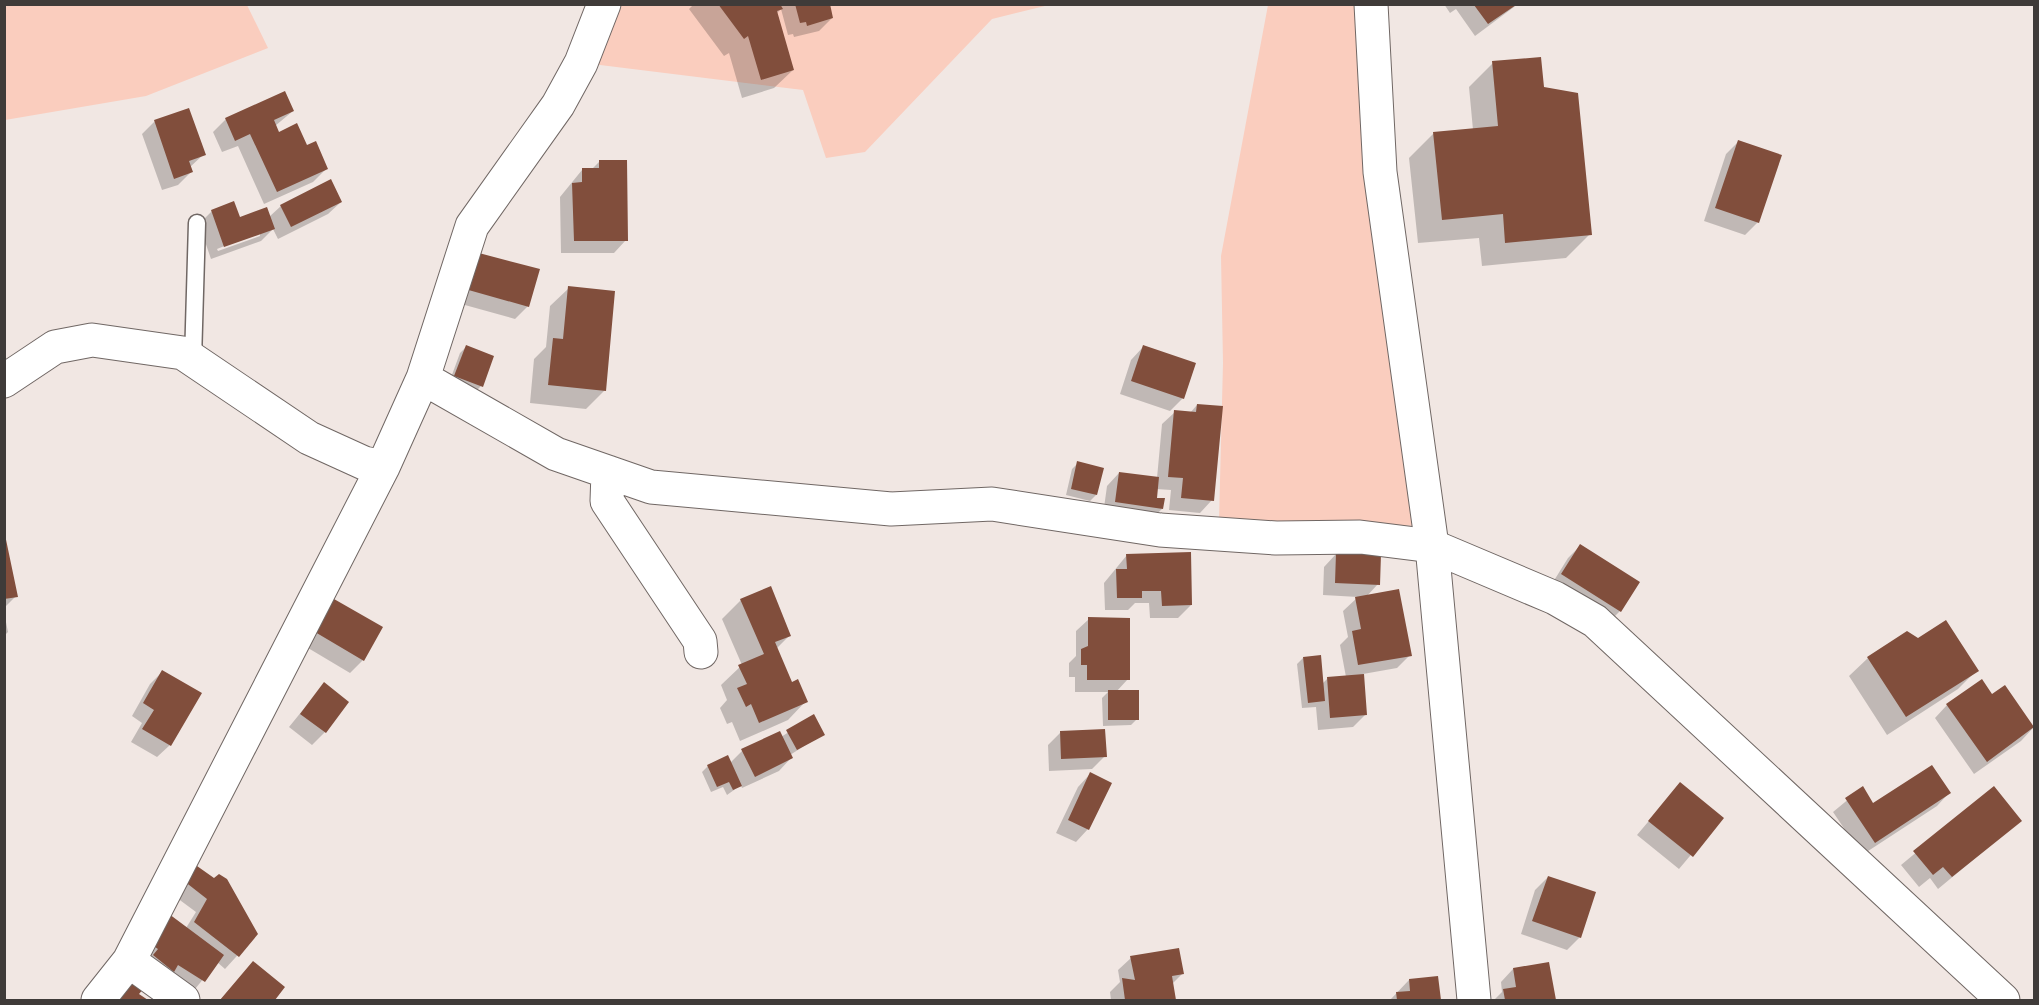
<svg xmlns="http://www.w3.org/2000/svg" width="2039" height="1005" font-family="'Fira Sans',sans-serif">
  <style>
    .green { fill: #facdbe }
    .shadow { fill: #0003; fill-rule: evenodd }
    .building { fill: #814e3c }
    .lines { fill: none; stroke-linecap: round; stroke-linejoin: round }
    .service-casing { stroke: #706764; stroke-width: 19 }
    .minor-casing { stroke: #706764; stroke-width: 35 }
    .tertiary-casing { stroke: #706764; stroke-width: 35 }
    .service { stroke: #fff; stroke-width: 16 }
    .minor { stroke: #fff; stroke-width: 33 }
    .tertiary { stroke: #fff; stroke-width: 33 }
  </style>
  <rect width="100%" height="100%" fill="#f1e7e3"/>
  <path class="green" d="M5,4L247,5L268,48L146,96L5,120Z
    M618,5H1049L992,19L865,152L826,158L803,90L592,64Z
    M1268,5H1354L1393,260L1421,526L1219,521L1223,363L1221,256Z"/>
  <path class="shadow" d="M694,4H828L832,18L819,31L794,37L793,34L788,35L781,9L777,13L793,70L774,88L742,98L729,53L724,56L689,9Z
    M1444,4H1518L1475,36L1456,9L1450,13Z
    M1493,63L1543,88L1590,234L1566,258L1482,266L1479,238L1418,243L1409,158L1433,134L1473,130L1469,87Z
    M293,111L275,126L279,134L306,147L326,169L313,182L264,204L238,146L222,152L213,132L226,119Z
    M155,121L204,154L189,168L191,172L178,185L162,190L142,134Z
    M1739,141L1758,222L1745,235L1704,221L1726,154Z
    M599,162L626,240L614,253H561L560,197L582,170H591Z
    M341,202L328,214L278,239L273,229L261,241L211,259L199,224L212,211L240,219L269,217L281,206ZM260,232V236L218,251L217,249Z
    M463,267L528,306L515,319L454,302Z
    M569,288L605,390L586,409L530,403L534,359L546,347L550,306Z
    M466,347L481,386L475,392L449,383L460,353Z
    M1143,347L1183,398L1170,411L1120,394L1131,360Z
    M1197,405L1212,500L1200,513L1169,510L1171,490L1156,489L1155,499L1162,509L1149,521L1103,515L1107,486L1119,473L1157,478L1162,424L1175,412L1190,413Z
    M1078,463L1096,495L1090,501L1066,495L1072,469Z
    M4,532L16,596L4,608Z
    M1580,546L1620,611L1607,624L1550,587L1568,558Z
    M1336,554L1378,584L1366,597L1410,655L1397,668L1363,674L1366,714L1353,727L1318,730L1316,707L1302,708L1297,664L1303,658L1322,684L1328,678L1346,677L1340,645L1348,637L1343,611L1358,597L1323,595L1324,567Z
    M1127,555L1191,605L1178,618H1150L1149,603H1135L1128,610H1105L1104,583Z
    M335,600L363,660L350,673L303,645L322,613Z
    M741,600L790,635L776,649L791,684L806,701L788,720L740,741L732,722L727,724L720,708L727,700L721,685L742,665L722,619Z
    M4,612L8,632L4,636Z
    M1089,619L1128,679L1116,692L1137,719L1131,725L1103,726L1102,698L1108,692H1075V677H1069V663L1076,656V631Z
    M1868,658L1977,670L1958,689L1887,735L1849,676Z
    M162,672L170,745L157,757L131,742L142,723L132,716L150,684Z
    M324,684L325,732L312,745L289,727Z
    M2004,687L2033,728L2021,741L1974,774L1935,718L1947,705L1991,696Z
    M814,716L823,734L790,755L791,758L779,771L742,788L741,785L727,795L723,787L711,792L702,772L708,766L730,763L742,751L781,737Z
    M1060,733L1105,756L1092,769L1049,771L1048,745Z
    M1090,774L1088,829L1076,842L1056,833L1078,787Z
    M1680,784L1722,818L1679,869L1637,835Z
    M1862,788L1873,805L1949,793L1937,806L1862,855L1833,812Z
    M1994,788L2020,821L1938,889L1930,878L1919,887L1901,865Z
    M1548,877L1580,937L1567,950L1521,934L1535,890Z
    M185,880L257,934L225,969L217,962L191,994L137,956L186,928L196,912L173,895Z
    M1131,958L1183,973L1172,984L1175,1000H1111L1110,992L1120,982L1118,970Z
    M253,963L283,988L273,1000H220Z
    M1548,963L1555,1000H1494L1502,992L1501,982L1513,969Z
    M1437,978L1439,1000H1390L1409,980Z"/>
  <path class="building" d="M718,4H780L783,9L777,11L794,70L761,80L748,36L744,39Z
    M795,4H830L833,18L807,26L806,22L800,23Z
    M1474,5H1516L1488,24Z
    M1541,57L1544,87L1578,93L1592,235L1505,243L1503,214L1442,220L1433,132L1498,126L1492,61Z
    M285,91L294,111L274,120L279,132L297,123L307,145L316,141L328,169L277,192L250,134L235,141L225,118Z
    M189,108L206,155L189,161L193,172L174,179L154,120Z
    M1738,140L1782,155L1759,223L1715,208Z
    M599,160H627L628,241H574L572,183L582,182V168H599Z
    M331,179L342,202L291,227L280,205Z
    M234,201L240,217L267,207L275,229L224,247L211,210Z
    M475,252L540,269L529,307L465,289Z
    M568,286L615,291L606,391L548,385L553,338L563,339Z
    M466,345L494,356L483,387L454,376Z
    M1143,345L1196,363L1184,399L1131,381Z
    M1197,404L1223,406L1214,501L1181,498L1183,478L1168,477L1174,410L1196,412Z
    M1077,461L1104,468L1097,495L1071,489Z
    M1119,472L1159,477L1157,498H1165L1163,509L1115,502Z
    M4,530L18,597L4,599Z
    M1580,544L1640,582L1621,612L1561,574Z
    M1191,552L1192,605L1162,606L1161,591H1142V598H1117L1116,569H1127L1126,554Z
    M1336,553L1381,554L1380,585L1335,583Z
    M771,586L791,636L775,642L792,682L798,679L808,702L759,723L751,704L746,707L737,688L747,684L738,665L764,654L740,599Z
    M1399,589L1412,656L1358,665L1352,631L1361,629L1355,597Z
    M334,599L383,627L364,661L315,632Z
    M1088,617L1130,618V680H1087V665H1081V649L1088,646Z
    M1946,620L1979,671L1906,717L1867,657L1907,631L1918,638Z
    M1321,655L1325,701L1308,703L1303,657Z
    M162,670L202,693L171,746L142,729L154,710L143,703Z
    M1364,674L1367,715L1330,718L1327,677Z
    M1982,679L1992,694L2005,685L2034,727L1987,762L1946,704Z
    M324,682L349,702L326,733L300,714Z
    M1108,690H1139V720H1108Z
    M814,714L825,735L797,750L786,730Z
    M1105,729L1107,757L1061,759L1060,731Z
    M780,731L793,758L755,777L741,749Z
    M728,755L742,786L733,790L729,782L717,787L707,765Z
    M1932,765L1951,793L1875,843L1845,798L1863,786L1873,803Z
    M1090,772L1112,783L1089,830L1068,820Z
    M1680,782L1724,818L1693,857L1648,821Z
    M1994,786L2022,821L1952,877L1943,867L1933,875L1913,851Z
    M197,866L214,878L219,874L227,879L258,934L239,957L194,922L207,899L184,881Z
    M1548,876L1596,892L1581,938L1532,921Z
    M169,914L224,955L205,982L178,965L174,972L153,955L158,949L149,943Z
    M1179,948L1184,974L1172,976L1176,1000H1125L1122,978L1135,980L1130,956Z
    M253,961L285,987L275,1000H220Z
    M1549,962L1556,1000H1505L1503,989L1516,987L1513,968Z
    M1438,976L1441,1000H1397L1396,992L1410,991L1409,979Z
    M130,977L144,988L139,994L148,1000H112Z"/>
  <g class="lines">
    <g class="service-casing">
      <path id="service" d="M193,360L197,223"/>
    </g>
    <g class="minor-casing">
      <path id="minor" d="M423,378L556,454L651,487L891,509L992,504L1160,530L1276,538L1360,537L1432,546L1555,598L1595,621L2003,1000
        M4,381L55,347L92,340L183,353L309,438L364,463L383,467
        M608,472L607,501L700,641L701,652
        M129,961L183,1000
        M98,1000L129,961L383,467L423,378L472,226L558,105L581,63L604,4"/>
    </g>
    <g class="tertiary-casing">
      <path id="tertiary" d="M1371,4L1380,172L1432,546L1474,1000"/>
    </g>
    <use href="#service" class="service"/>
    <use href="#minor" class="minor"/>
    <use href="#tertiary" class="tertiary"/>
  </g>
  <rect width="2039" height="1005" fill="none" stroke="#3f3b39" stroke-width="12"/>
</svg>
